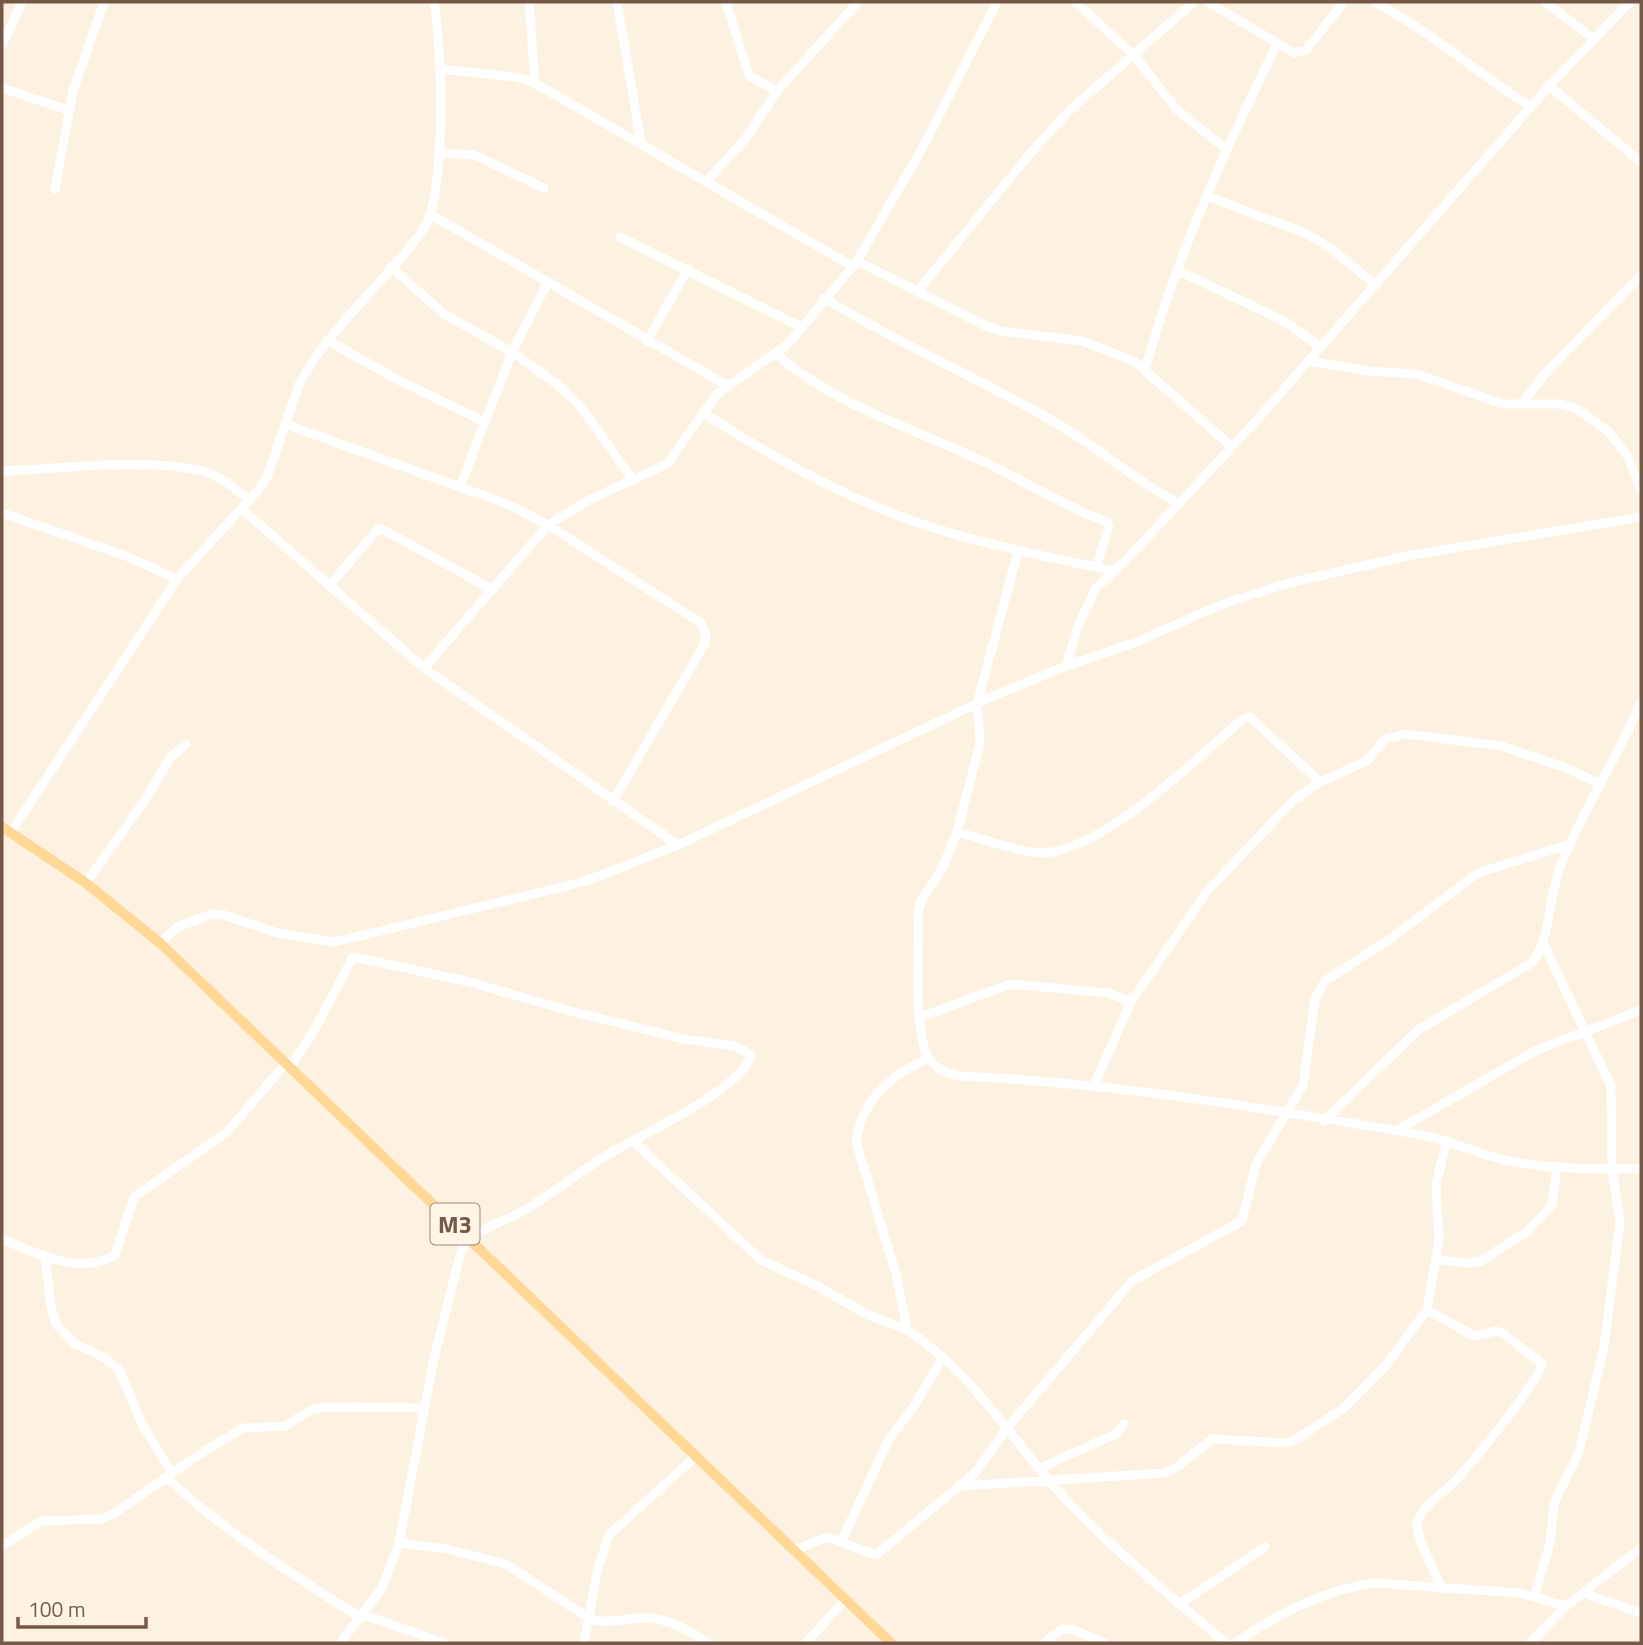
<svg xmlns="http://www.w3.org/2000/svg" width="1643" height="1645" font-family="'Titillium Web',sans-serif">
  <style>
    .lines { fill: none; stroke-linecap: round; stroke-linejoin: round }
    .minor { stroke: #fff; stroke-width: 9 }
    .major { stroke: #ffd896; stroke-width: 10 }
    .labels { text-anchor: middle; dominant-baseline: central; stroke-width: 6; stroke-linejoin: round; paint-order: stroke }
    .shield { fill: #fff6e8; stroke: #9f8777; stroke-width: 2 }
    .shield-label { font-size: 24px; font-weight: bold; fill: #765847 }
  </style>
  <rect width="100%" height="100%" fill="#fdf2e1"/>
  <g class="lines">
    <path class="minor" d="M529,2L535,83
      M617,2L641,143
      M726,2L749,76L777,91
      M1075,2L1134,55L1177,110L1226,149
      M1208,2L1294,53L1306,50L1344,2
      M1375,2C1431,32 1477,73 1531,107
      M1545,2L1594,39
      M2,45L22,2
      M439,69L516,77L535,83L852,266
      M1549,86L1641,162
      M2,88L68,110
      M438,153L474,155L544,188
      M707,181L746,138L777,91L858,2
      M55,189L73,91L104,2
      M1207,196L1307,234L1330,248L1376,285
      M430,214L728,386
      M620,237L801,327
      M857,261L984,325L1001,331L1082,341L1134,361L1231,446
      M391,267L444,314L512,352L558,385L581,407L633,480
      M1177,270L1284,321L1320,347
      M917,292L1028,156L1070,110L1194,2
      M824,298C899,344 981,379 1058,424C1099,448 1135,481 1178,503
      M327,340L396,379L485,422
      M647,341L688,269
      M775,353C833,404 909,427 978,459C1022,479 1061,505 1107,522L1109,526L1096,567
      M1308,361L1368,371L1416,374L1503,404H1561L1577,409L1609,432L1627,455L1641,490
      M1145,370C1176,257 1225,150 1277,44
      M1521,404L1544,375L1641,275
      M704,413C763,452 840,495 907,519C974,543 1044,556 1114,571
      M285,424L510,505L548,525L701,623L706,635L704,645L613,801
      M2,471C58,469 153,457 205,472C222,477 236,490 250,500
      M460,487L512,352L547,284
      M242,509L424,668L678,845
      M5,514L126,556L177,579
      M1018,551L977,704L980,743L957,832L942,869L921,901L918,912C920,949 912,1026 928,1057C934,1069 948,1073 959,1076C1116,1083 1269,1109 1422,1135C1447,1140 1469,1150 1493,1157C1539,1170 1594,1169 1641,1169
      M329,586L378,529L384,530L493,590
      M1066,666L1078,626L1096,588L1128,558L1256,421L1549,86L1630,2
      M424,668L548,525L589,500L667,464L717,394L785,346L796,335L857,261L923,147L997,2
      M11,832L177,579L259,489L267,477L300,382L313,361C345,314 390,276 423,230C447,194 442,46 434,2
      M957,832C981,838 1023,854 1046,853C1106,848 1197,758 1243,719L1250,717L1320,782
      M86,883L145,800L170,758L186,744
      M160,943L177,927L212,914L224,915L278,933L335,942L583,882L678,845L993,696L1066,666L1134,643L1223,604L1285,584L1411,555L1641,517
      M921,1017L1010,984L1109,993L1131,1002
      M928,1058C890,1076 863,1098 856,1142L896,1274L907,1330C968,1369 1007,1432 1053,1485C1104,1543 1167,1593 1226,1643
      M291,1066L316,1027L353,957L466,981L570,1011L684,1039L735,1046L751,1055C742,1089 645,1133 614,1151C583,1169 555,1192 525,1210C504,1222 476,1228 462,1248L434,1358L399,1543L382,1588L340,1643
      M1094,1085L1131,1002L1208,890L1293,801L1320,782L1367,761L1385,739L1405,734L1501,746L1561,766L1599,783
      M1324,1121L1418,1030L1533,962C1552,934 1548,896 1561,865C1583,808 1619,757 1641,701
      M1396,1131L1535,1051L1641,1010
      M633,1141L761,1260L817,1286L868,1315L907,1330
      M2,1239C36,1253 79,1276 115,1255L134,1197L227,1132L287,1062
      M45,1256L51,1307L56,1324L74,1343L105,1358L119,1370L143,1426L172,1473
      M1435,1260L1471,1263L1481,1261L1528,1231L1552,1205L1557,1166
      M1427,1310L1474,1336L1496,1331L1503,1333L1542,1364C1538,1382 1472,1463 1456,1480C1445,1492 1419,1508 1417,1524C1416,1537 1436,1574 1442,1589
      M1040,1468L1116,1434L1124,1424
      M166,1477C225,1532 293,1575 361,1618
      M961,1486L1164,1473L1177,1467L1212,1439L1285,1443L1295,1440L1344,1408L1387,1364L1427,1310L1439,1241L1436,1184L1447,1140
      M841,1542L889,1439L914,1406L943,1357
      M399,1543L447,1549L506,1564L590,1619C607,1624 623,1619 640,1618C664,1616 689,1630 708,1643
      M2,1546L41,1521L102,1519L115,1513L203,1452L243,1428L285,1426L311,1410L326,1407L425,1408
      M795,1550L827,1537L876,1555L975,1473L1008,1427L1132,1281L1242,1221L1256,1164L1303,1085L1315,999L1325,981L1390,939L1478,873L1570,844
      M1583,1593L1641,1613
      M1534,1597L1550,1544L1554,1503L1579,1452L1604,1347L1620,1222L1612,1169L1611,1086L1543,943
      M1180,1604L1265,1547
      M364,1615L444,1643
      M584,1643L597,1572L609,1535L695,1457
      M806,1643L846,1599
      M1044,1643L1062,1629L1074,1630L1105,1643
      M1235,1643C1278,1614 1324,1589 1376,1583L1520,1593L1566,1606
      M1530,1643L1566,1606L1641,1548"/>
    <path class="major" d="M2,827L86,883L160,943L891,1643"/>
  </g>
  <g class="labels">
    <rect class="shield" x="430.5" y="1203.5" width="49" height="41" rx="5"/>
    <g class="shield-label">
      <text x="455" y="1224">M3</text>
    </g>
  </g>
  <rect width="1643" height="1645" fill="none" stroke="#765847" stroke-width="7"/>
  <path d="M18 1617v10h128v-10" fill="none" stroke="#765847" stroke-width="3.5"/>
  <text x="28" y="1617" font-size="21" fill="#765847" stroke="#fff6e8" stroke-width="5" paint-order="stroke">100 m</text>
</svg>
